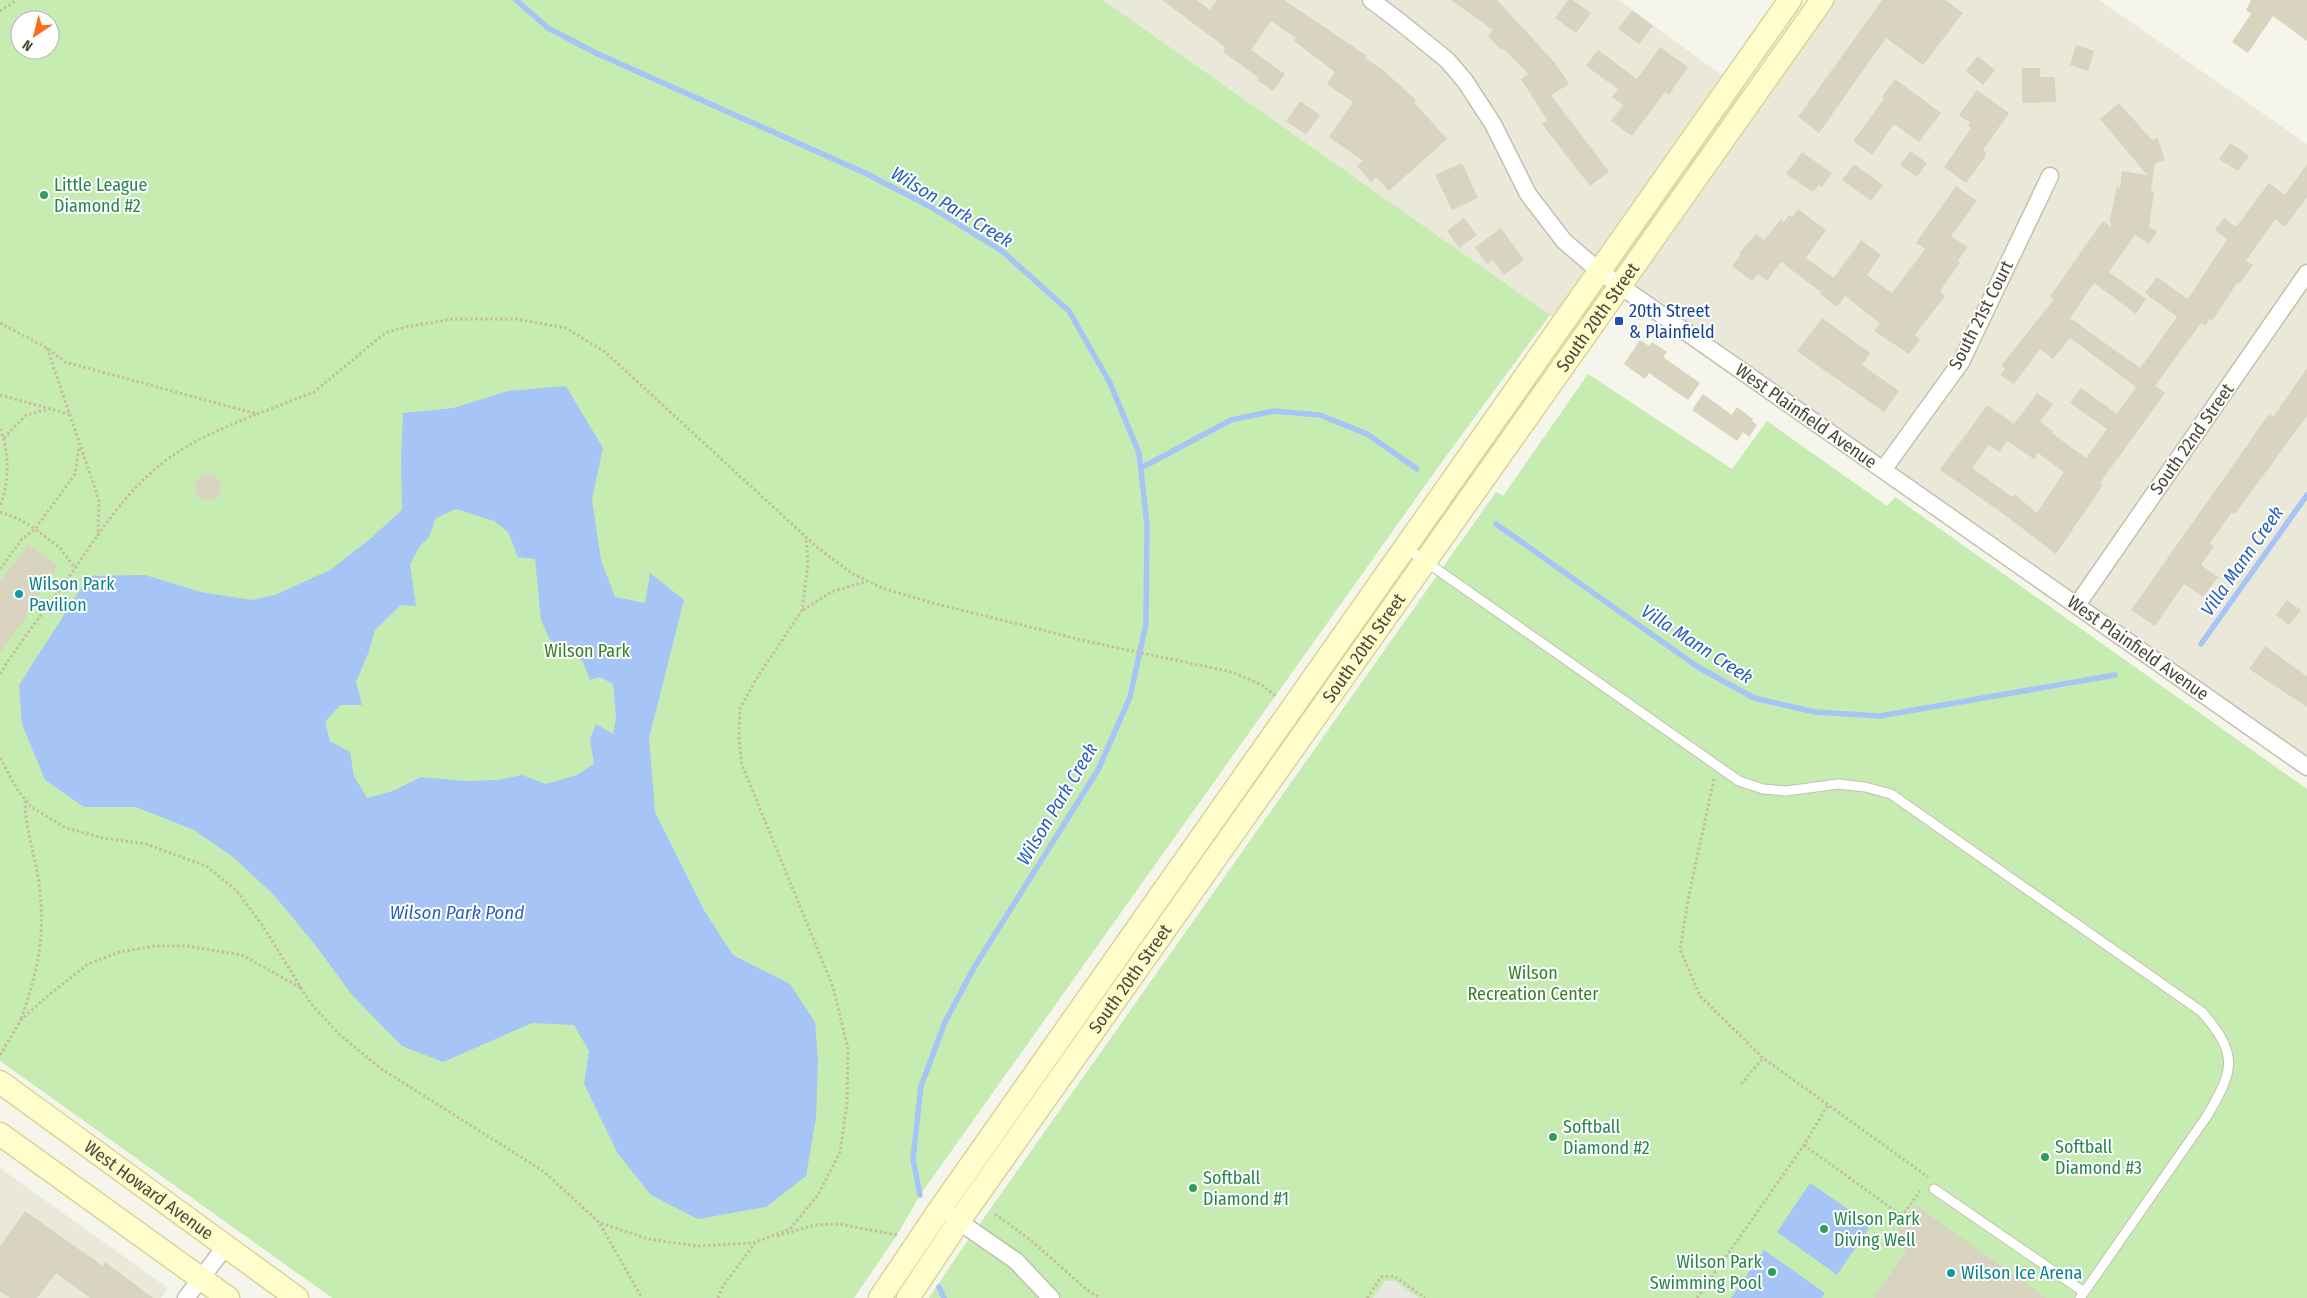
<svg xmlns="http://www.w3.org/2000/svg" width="2307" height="1298" font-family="'Fira Sans Condensed',sans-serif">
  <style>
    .residential { fill: #eae9d9 }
    .green { fill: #c6ecb2; fill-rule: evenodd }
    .parking { fill: #e8e7e2 }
    .water { fill: #a6c4f5; fill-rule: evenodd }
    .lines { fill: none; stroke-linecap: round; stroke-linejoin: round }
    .stream { stroke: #a6c4f5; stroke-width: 5.5 }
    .building { fill: #d9d4c0; fill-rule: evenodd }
    .lane-casing { stroke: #c3c0ad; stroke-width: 11 }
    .street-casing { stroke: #c3c0ad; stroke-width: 19 }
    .secondary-casing { stroke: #d8d599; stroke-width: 25 }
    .path { stroke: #c5bf9d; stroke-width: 3; stroke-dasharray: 2.5 2.5; stroke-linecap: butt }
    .lane { stroke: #fff; stroke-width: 9 }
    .street { stroke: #fff; stroke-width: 16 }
    .secondary { stroke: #fffdcc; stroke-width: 22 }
    .leisure-dot { fill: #2e9e5b; stroke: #fff; stroke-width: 2 }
    .transit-dot { fill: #1a4fb4; stroke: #fff; stroke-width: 2 }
    .culture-dot { fill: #0f9aa8; stroke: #fff; stroke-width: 2 }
    .labels { text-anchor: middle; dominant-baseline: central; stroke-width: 4; stroke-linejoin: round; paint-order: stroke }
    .leisure-label { font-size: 18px; fill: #27864d; stroke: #fff; text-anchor: start }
    .transit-label { font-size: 18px; fill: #164399; stroke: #fff; text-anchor: start }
    .street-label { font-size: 18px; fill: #4b4838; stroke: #fff }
    .culture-label { font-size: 18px; fill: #0d838f; stroke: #fff; text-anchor: start }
    .park-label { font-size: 18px; fill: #368226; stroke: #fff }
    .water-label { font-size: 19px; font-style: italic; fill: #2961bf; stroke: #fff }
  </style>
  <rect width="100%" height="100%" fill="#f6f5eb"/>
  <path class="residential" d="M1103,0H1619L1753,98L1822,0H2099L2307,144V765L1620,287L1583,339Z
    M0,1168L168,1288L161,1298H0Z"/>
  <path class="green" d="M0,0H1103L1550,315L1444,459L920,1195L897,1235L854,1298H332L0,1061ZM20,20H50V50H20Z
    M1588,374L1732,469L1767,421L1887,506L1895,497L2307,789V1298H929L957,1256L1496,492L1503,496Z"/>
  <path class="parking" d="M1385,1281H1395L1419,1298H1373Z"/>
  <path class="water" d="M566,386L603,448L592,499L601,560L615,597L645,603L650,573L684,600L649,738L655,812L705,912L733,955L790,984L815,1022L818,1061L816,1118L806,1176L766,1207L698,1219L651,1195L618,1154L584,1084L589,1051L574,1025L532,1023L443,1062L402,1046L352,995L316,946L274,895L233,857L194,830L136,807H84L45,780L22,724L19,685L89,576L145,575L201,592L251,600L275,595L330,570L370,539L402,510L401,460L403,413L453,408L508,391ZM456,509L494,521L508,532L518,557L535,559L541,620L550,640L567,649L583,662L590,680L600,677L613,684L616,718L613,734L596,724L590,739L594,764L577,775L546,784L522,775L499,780L465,781L421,777L393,791L367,798L354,776L350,752L330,741L325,722L340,705H362L356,682L369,651L375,630L401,605L416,606L410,564L420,546L429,537L436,518Z
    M1810,1183L1871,1225L1837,1275L1777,1232Z
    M1764,1250L1825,1293L1822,1298H1731Z"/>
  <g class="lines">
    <path class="stream" d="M516,0L548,28L596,53L865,173L929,206L1002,251L1069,311L1110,383L1139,453L1147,524L1146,624L1130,697L1098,770L975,966L945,1022L921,1086L913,1159L920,1195
      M1141,468L1231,420L1274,411L1320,415L1367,434L1417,469
      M1496,524L1698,667L1754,698L1815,712L1880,716L2115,675
      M2201,644L2307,495
      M939,1287L944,1298"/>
  </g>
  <path class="building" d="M1162,0H1197L1210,10L1217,0H1284L1367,56L1365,58L1382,69L1416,100L1414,102L1447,139L1389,191L1376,177L1371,182L1357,166L1363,161L1329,137L1353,102L1327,84L1335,72L1294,41L1296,38L1271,21L1251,50L1285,74L1273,91L1257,80L1259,78L1223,52L1226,48Z
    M1451,0H1497L1556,64L1569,84L1551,95L1609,172L1590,186L1542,124L1547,120L1521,79L1528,74L1503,48L1501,50L1488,36L1493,30Z
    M1568,0H1573L1591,13L1576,33L1555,18Z
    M1882,0H1945L1963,13L1923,65L1886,38L1819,133L1798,117Z
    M2251,0H2307V41L2273,16L2248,53L2232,42L2251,14L2246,10Z
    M1632,10L1653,26L1639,44L1618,29Z
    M2076,45L2094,51L2088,71L2070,65Z
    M1660,47L1688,67L1669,95L1665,92L1632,136L1611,121L1623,105L1612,97L1618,89L1586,66L1598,50L1637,79Z
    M1978,56L1995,70L1983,85L1966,71Z
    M2022,68H2040V77H2055L2056,102L2022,103Z
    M1895,79L1941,113L1919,142L1894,124L1872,155L1853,141L1884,99L1882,97Z
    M1977,90L2009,113L1983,150L1987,154L1966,183L1944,167L1971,128L1968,126L1970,123L1959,115Z
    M1300,101L1320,115L1306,135L1286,121Z
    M2119,103L2152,140L2158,138L2165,160L2155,163L2151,191L2154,192L2149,227L2157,232L2149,244L2135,235L2109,272L2146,299L2136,314L2094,283L2070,318L2140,368L2177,317L2145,293L2157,277L2188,299L2227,239L2215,230L2224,218L2236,227L2269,183L2285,195L2307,164V197L2285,227L2275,219L2246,261L2253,265L2239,284L2237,283L2212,321L2210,319L2205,326L2201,323L2155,386L2165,393L2100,483L2103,485L2056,554L1998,510L1940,470L1987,405L2014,424L2037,393L2053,404L2040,422L2053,431L2052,433L2086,458L2107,429L2070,403L2081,388L2117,414L2136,387L2070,338L2053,359L2040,349L2014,384L2000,375L2005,369L2001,366L2054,299L2050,296L2103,221L2111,227L2110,219L2117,187L2120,188L2122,171L2147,175L2100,119ZM2007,441L2034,459L2038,453L2064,472L2037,513L2014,494L2012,497L1972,468L1989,445L1999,452Z
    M2230,143L2249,156L2238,171L2219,159Z
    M1910,151L1927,163L1917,177L1900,165Z
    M1802,152L1832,173L1822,187L1819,185L1813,192L1786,174Z
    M1462,163L1478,198L1452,210L1435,175Z
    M1854,164L1883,185L1871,201L1842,180Z
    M1956,186L1977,201L1951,236L1968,247L1958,261L1960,263L1940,291L1945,296L1915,335L1920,339L1909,354L1874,331L1880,323L1845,296L1837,307L1820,294L1821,292L1781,262L1767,281L1758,274L1752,281L1732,266L1741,255L1739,253L1756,234L1764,240L1781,219L1784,222L1789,215L1792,217L1798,209L1826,230L1806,258L1834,278L1861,240L1881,255L1867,275L1892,293L1925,249L1916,243Z
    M1464,218L1477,235L1459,248L1447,231Z
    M1501,228L1524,260L1504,275L1493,260L1487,264L1475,247Z
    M1822,318L1870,353L1862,365L1899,391L1884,412L1797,351Z
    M1640,340L1649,346L1652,342L1667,352L1663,357L1700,383L1688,400L1649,373L1645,379L1624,364Z
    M2307,368V416L2235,514L2232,512L2210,543L2214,546L2201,565L2218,577L2203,597L2184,584L2155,626L2131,610L2269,414L2273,417Z
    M1703,394L1732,415L1737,407L1753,419L1752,421L1757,425L1749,437L1743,432L1737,441L1692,410Z
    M195 487a13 13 0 1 1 26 0a13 13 0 1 1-26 0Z
    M28,544L58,565L25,614L28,615L0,653V582Z
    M2287,600L2301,610L2289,625L2276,615Z
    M2265,646L2307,676V707L2249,669Z
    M1915,1205L2047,1298H1873L1907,1250L1891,1239Z
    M25,1211L103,1266L105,1262L153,1298H90L56,1273L37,1298H10L0,1291V1246Z"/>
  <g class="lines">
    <g class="lane-casing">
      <path id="lane" d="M1405,547L1739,781L1763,789L1786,791L1838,784L1865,787L1891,794L2202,1012C2239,1055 2234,1070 2207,1116L2080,1298
        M1934,1189L2084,1292"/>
    </g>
    <g class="street-casing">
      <path id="street" d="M1371,0L1399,21L1447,60L1465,81L1493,124L1528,194L1564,241L1599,271L2307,767
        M1883,470L1961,362L2050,176
        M2077,605L2307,273
        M951,1216L1016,1261L1051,1298
        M186,1298L225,1247"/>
    </g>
    <g class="secondary-casing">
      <g id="secondary">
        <path id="s1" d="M0,1082L297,1298"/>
        <path d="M0,1134L228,1298"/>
        <path d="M880,1298L940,1209L1790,0"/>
        <path id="s2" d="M908,1298L959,1221L1822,0"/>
      </g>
    </g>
    <path class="path" d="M0,11L17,0
      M0,323L47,348L65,362L257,414L314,392L385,333L406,327L453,319H516L566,328L605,352L818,548L853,574L882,588L929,602L1090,642L1232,672L1262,685L1277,697
      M47,348L99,500L98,536
      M0,395L69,414
      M0,429C10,453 9,483 0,507
      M4,438L26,415L46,410
      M0,512L19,519L35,529L75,474L79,447
      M0,569L22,539L35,529L60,548L75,568
      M803,610L831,592L867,581
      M0,674C19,643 43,613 64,584C93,543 120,497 160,465C188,442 223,428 257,414
      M0,758L17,789L31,807L66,828L103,838L146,844L206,866L236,890L263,926L311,1004L339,1034L380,1068L543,1171L600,1223L649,1239L696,1246L753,1243L790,1229L818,1195L840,1152L847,1103L848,1049L833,987L742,765L739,740L740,709L755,681L802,610L808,564L806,537
      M1714,779L1689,895L1680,949L1700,996L1763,1058L1928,1177
      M21,1019C38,969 46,938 39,883C35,855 25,829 25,800
      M0,1055L21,1020L44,999L88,964L120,952L154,946H187L242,955L301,988
      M1741,1084L1763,1058
      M1804,1145L1902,1216L1920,1191
      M995,1214L1033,1242L1087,1290L1100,1298
      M600,1224L642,1298
      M777,1236L814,1225L839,1224L897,1235
      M718,1298L723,1286L755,1243
      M1367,1298L1381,1277L1394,1276L1425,1298
      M1697,1298L1804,1145L1828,1105"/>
    <use href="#lane" class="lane"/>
    <use href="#street" class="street"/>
    <use href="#secondary" class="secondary"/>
  </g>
  <g class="leisure-dot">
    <circle cx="44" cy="195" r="5"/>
    <circle cx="1553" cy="1137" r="5"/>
    <circle cx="2045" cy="1157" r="5"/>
    <circle cx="1193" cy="1188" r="5"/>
    <circle cx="1824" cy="1229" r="5"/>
    <circle cx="1772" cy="1272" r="5"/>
  </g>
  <rect class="transit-dot" x="1614" y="316" width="10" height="10" rx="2.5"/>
  <g class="culture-dot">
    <circle cx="19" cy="594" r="5"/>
    <circle cx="1951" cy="1273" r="5"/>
  </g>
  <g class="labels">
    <g class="leisure-label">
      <text x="54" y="185">Little League<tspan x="54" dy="21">Diamond #2</tspan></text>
      <text x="1563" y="1127">Softball<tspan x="1563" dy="21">Diamond #2</tspan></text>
      <text x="2055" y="1147">Softball<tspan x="2055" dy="21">Diamond #3</tspan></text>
      <text x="1203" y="1178">Softball<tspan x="1203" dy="21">Diamond #1</tspan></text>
      <text x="1834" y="1219">Wilson Park<tspan x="1834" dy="21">Diving Well</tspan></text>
      <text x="1762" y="1262" text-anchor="end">Wilson Park<tspan x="1762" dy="21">Swimming Pool</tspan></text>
    </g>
    <g class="transit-label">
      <text x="1629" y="311">20th Street<tspan x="1629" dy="21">&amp; Plainfield</tspan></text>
    </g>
    <g class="street-label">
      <text transform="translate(1981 315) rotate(-63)">South 21st Court</text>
      <text stroke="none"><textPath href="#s2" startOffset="1199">South 20th Street</textPath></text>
      <text transform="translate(1806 416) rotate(35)">West Plainfield Avenue</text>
      <text transform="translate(2192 439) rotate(-55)">South 22nd Street</text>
      <text stroke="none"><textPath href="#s2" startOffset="794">South 20th Street</textPath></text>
      <text transform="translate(2138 648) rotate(35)">West Plainfield Avenue</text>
      <text stroke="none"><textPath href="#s2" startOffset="389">South 20th Street</textPath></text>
      <text stroke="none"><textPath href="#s1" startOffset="184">West Howard Avenue</textPath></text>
    </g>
    <g class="culture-label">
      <text x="29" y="584">Wilson Park<tspan x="29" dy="21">Pavilion</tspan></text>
      <text x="1961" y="1273">Wilson Ice Arena</text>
    </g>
    <g class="park-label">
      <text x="587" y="651">Wilson Park</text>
      <text x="1533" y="973">Wilson<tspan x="1533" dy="21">Recreation Center</tspan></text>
    </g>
    <g class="water-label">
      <text transform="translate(952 207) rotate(31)">Wilson Park Creek</text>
      <text transform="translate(2242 561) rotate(-55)">Villa Mann Creek</text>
      <text transform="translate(1697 644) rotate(33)">Villa Mann Creek</text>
      <text transform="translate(1057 804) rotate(-59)">Wilson Park Creek</text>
      <text x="457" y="912">Wilson Park Pond</text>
    </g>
  </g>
  <g transform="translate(35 35) rotate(215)"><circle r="24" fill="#ffffff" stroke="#b7b6af"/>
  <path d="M0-4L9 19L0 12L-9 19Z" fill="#ff6c19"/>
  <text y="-8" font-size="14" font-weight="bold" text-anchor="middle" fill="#4b4838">N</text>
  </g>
</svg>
